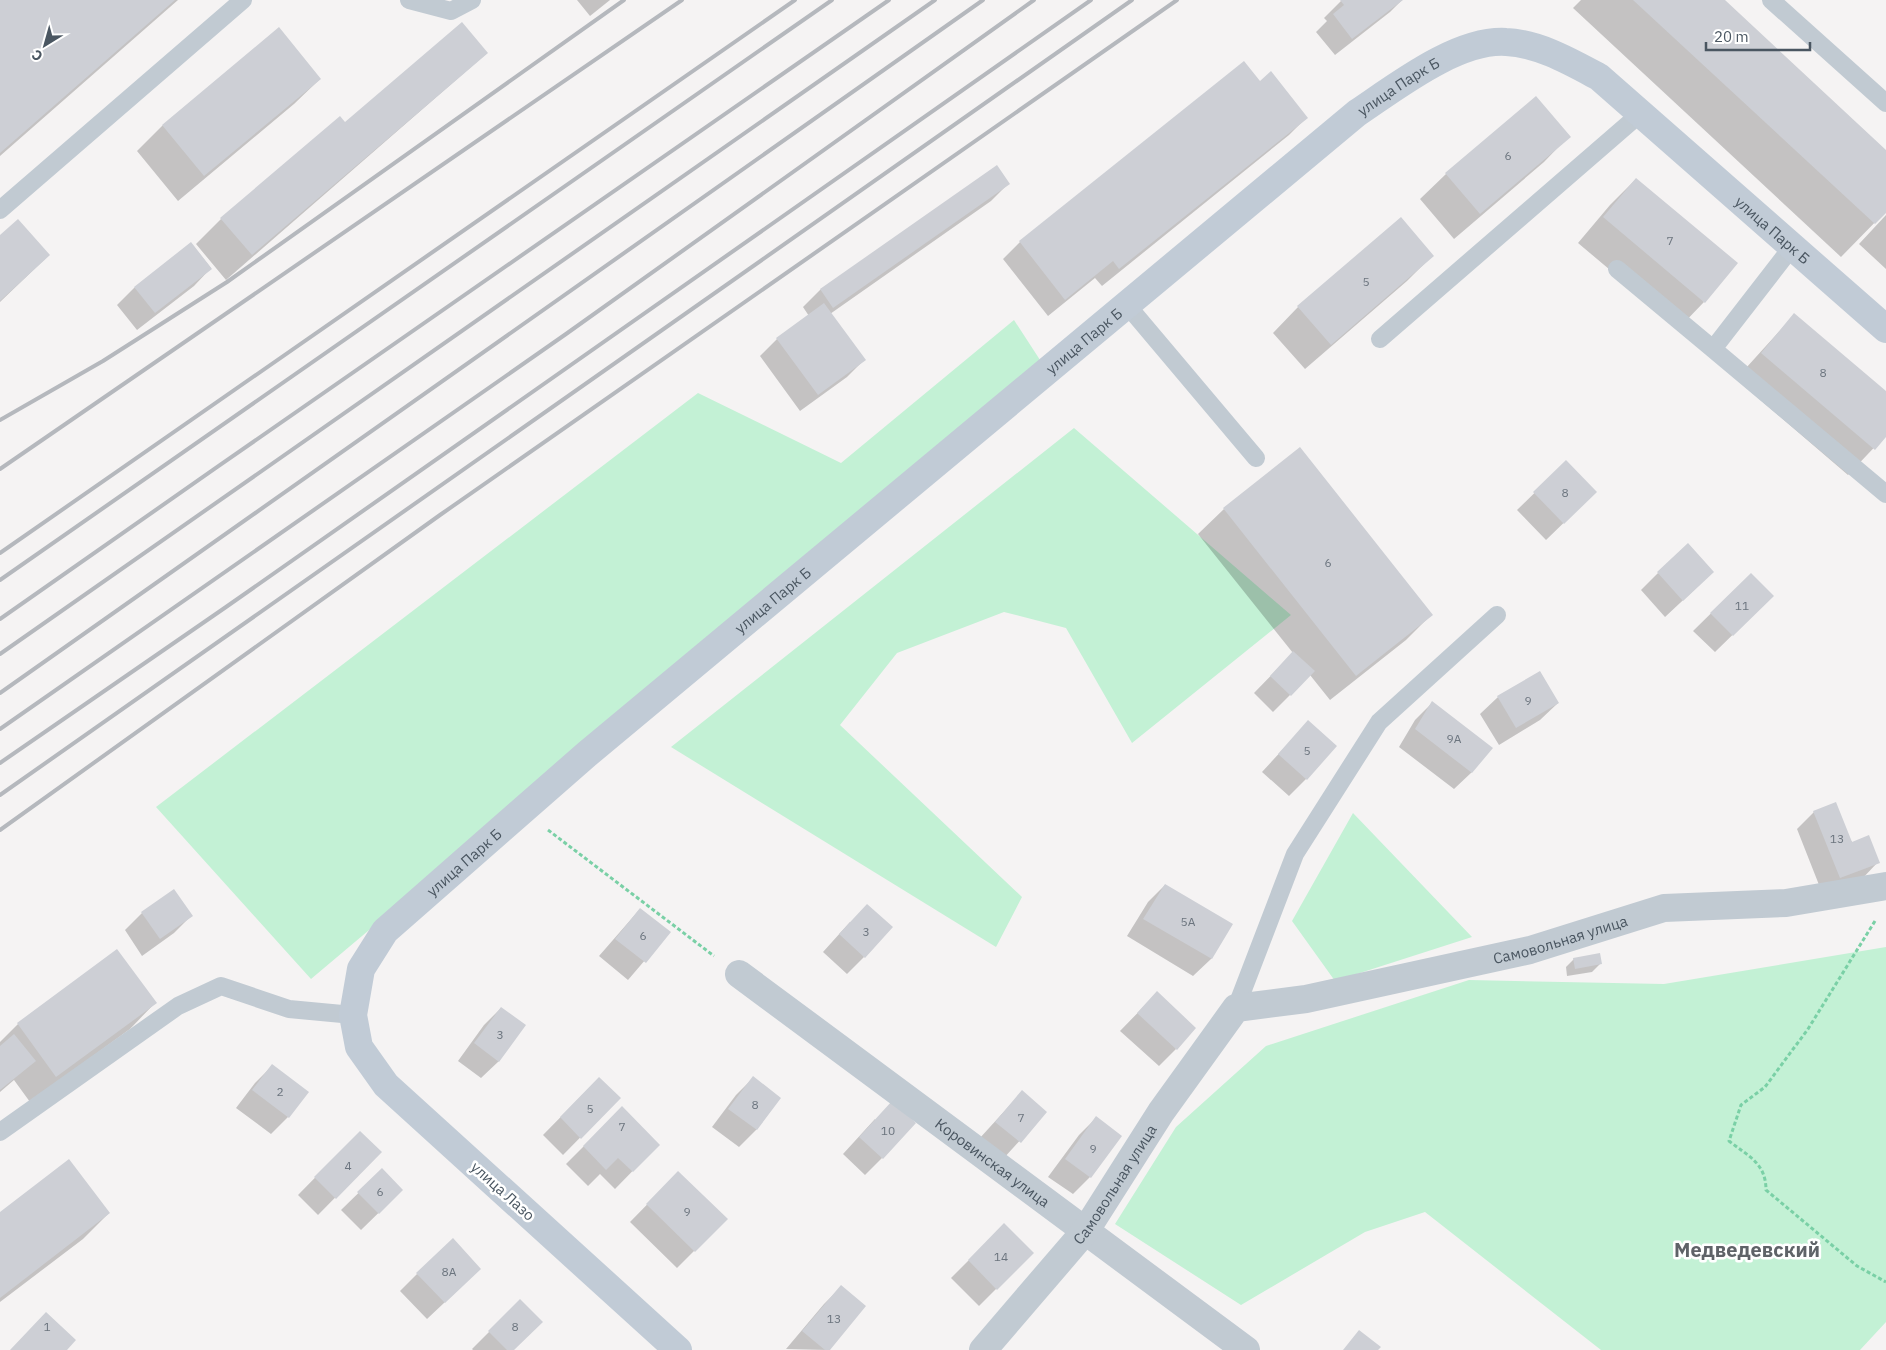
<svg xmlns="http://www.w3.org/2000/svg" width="1886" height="1350" font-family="'IBM Plex Sans',sans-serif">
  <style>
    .green { fill: #c3f1d5 }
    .shadow { fill: #0003 }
    .building { fill: #cdcfd5 }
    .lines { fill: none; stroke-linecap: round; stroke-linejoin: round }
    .path { stroke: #7ad0a6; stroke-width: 3; stroke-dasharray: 4 2.5; stroke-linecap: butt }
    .lane { stroke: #c1cad2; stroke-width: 18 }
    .street { stroke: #c1cad2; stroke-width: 28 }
    .secondary { stroke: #c1cbd6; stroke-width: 28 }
    .rail { stroke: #b5b8bd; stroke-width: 4 }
    .labels { text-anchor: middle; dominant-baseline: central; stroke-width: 5; stroke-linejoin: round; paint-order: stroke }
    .number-label { font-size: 12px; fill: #6b747e }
    .street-label { font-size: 15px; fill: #4a5661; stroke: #fff }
    .district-label { font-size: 20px; font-weight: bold; fill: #5f6368; stroke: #fff }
  </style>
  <rect width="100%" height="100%" fill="#f5f3f3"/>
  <path class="green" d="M1014,320L1042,363L311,979L156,807L698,393L841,463Z
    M1074,428L1291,615L1132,743L1066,628L1004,612L897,653L840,725L1022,897L996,947L671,747Z
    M1353,813L1472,937L1335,981L1292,921Z
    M1886,947V1322L1860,1350H1601L1425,1212L1365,1232L1241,1305L1115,1224L1176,1127L1266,1046L1469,980L1664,984Z"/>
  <path class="shadow" d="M0,0H178L0,156Z
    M577,0H610L590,16Z
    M1342,0H1402L1390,12L1335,55L1316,32L1327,21L1324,18Z
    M1581,0H1723L1886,151V211L1841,257L1573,8Z
    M279,29L320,79L294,104L178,201L137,151L162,126Z
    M487,53L226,280L196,244L221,219L344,123Z
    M1244,63L1259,83L1306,118L1289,135L1102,286L1095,278L1048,316L1003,259L1020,242Z
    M1569,136L1544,162L1454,239L1420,199L1446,174Z
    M996,167L1008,184L991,201L830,314L864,360L847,377L800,411L760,356L777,339L809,316L803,307L820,290Z
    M1636,179L1704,302L1679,328L1578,243L1610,205Z
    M1886,215V269L1859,244Z
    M1401,219L1432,256L1407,281L1305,369L1273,333L1298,307Z
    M0,237L49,255L0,302Z
    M191,243L211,268L194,286L137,330L117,305L134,288Z
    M1794,315L1886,393V435L1848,475L1736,379Z
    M1566,462L1578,509L1546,540L1517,510Z
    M1224,509L1431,615L1406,640L1330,700L1310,675L1273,712L1254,693L1293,653L1198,534Z
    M1658,573L1695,589L1665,617L1641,590Z
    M1751,574L1755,613L1715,652L1693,631Z
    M1540,672L1558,703L1540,720L1499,745L1480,714L1498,697Z
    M1432,703L1472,772L1454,789L1399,747L1415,720Z
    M1308,722L1306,779L1289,796L1262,772Z
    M1814,812L1878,862L1861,880L1823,895L1797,829Z
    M1165,885L1231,924L1211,959L1193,976L1127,936L1148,902Z
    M640,909L669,932L628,980L599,956Z
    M142,913L191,916L174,933L142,956L125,930Z
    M850,922L864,957L847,974L823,952Z
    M1574,959L1600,964L1592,972L1567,976L1566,967Z
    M1157,993L1176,1049L1159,1066L1120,1031Z
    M155,1003L130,1029L30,1102L14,1080L0,1092V1042L18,1024Z
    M501,1008L499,1061L481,1078L458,1061L484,1025Z
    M272,1066L307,1092L288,1117L271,1134L236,1108L255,1083Z
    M599,1078L619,1098L563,1155L543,1135Z
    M753,1078L780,1098L756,1130L739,1147L712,1127L736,1095Z
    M1022,1092L1046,1112L1003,1159L979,1139Z
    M622,1108L658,1145L615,1189L600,1174L588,1186L566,1164Z
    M1096,1118L1090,1177L1073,1194L1048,1177L1079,1135Z
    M875,1119L882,1158L865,1175L843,1154Z
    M360,1132L380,1152L318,1215L298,1195Z
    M382,1170L402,1190L361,1230L341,1210Z
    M678,1173L726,1219L677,1268L630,1222Z
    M109,1213L83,1239L0,1302V1214Z
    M1004,1225L1032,1253L979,1306L951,1278Z
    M417,1274L462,1286L427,1319L400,1291Z
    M841,1287L828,1350L786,1349L824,1304Z
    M520,1301L513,1350H473L472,1349Z"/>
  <path class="building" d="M0,0H175L0,153Z
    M1340,0H1403L1352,39L1333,14L1344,5Z
    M1633,0H1725L1886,150V213L1875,224Z
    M462,22L488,53L252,255L220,218L340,116L345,122Z
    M279,27L321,79L204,176L162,125Z
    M1244,61L1260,81L1271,71L1308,118L1119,269L1113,261L1065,300L1019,241Z
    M1536,96L1571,137L1480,214L1445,173Z
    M997,165L1010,184L833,308L820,289Z
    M1636,178L1738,263L1705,303L1603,217Z
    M1401,217L1434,256L1331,345L1297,306Z
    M18,219L50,255L0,301V235Z
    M191,242L212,269L155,313L134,287Z
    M824,303L866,360L818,395L776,338Z
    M1794,313L1886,391V437L1875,450L1761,353Z
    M1300,447L1433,615L1356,676L1223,508Z
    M1566,460L1597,492L1564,524L1533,492Z
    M1688,543L1714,572L1683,601L1657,572Z
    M1751,573L1774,596L1733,636L1710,613Z
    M1293,651L1315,671L1291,696L1270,676Z
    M1540,671L1559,703L1516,728L1497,696Z
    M1432,701L1493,748L1472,773L1415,729Z
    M1308,720L1337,746L1307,780L1278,754Z
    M1836,802L1852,842L1869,835L1880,863L1840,878L1813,811Z
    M1165,884L1233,924L1212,959L1143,919Z
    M174,889L193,916L160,939L141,912Z
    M867,904L893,927L865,958L839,934Z
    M640,908L671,932L646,963L615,939Z
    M117,949L157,1003L56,1077L17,1023Z
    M1600,953L1602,964L1575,969L1573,958Z
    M1157,991L1196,1028L1177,1050L1137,1013Z
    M501,1007L526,1025L499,1062L474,1043Z
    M14,1034L36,1061L0,1090V1046Z
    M272,1064L309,1092L289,1118L252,1090Z
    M753,1076L781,1098L757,1130L728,1109Z
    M599,1077L621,1098L581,1139L560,1117Z
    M1022,1090L1047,1112L1021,1143L995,1122Z
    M892,1101L916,1123L883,1159L859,1137Z
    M622,1106L660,1145L633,1172L618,1158L606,1170L583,1146Z
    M1096,1116L1122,1136L1091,1178L1065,1159Z
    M360,1131L382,1152L336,1199L314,1177Z
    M69,1159L110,1213L0,1298V1212Z
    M382,1168L403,1190L379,1214L357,1192Z
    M678,1171L728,1219L695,1252L646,1204Z
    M1004,1223L1034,1253L997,1290L968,1260Z
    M453,1238L481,1269L445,1303L416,1273Z
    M841,1285L866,1306L830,1350H825L802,1331Z
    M520,1299L543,1322L514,1350H507L488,1331Z
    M46,1312L76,1340L67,1350H10Z
    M1359,1330L1381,1347L1378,1350H1343Z"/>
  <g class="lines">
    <path class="path" d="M548,830L714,956
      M1875,921L1808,1029L1765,1087L1741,1105L1729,1141C1748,1156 1766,1163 1766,1190L1857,1266L1886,1282"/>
    <path class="lane" d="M409,0L451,11L472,0
      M1771,0L1886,103
      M0,210L243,0
      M1792,247L1713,349L1886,494
      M1617,269L1713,349
      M1127,305L1256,458
      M1380,339L1641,113
      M1236,1008L1295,854L1379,722L1497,615
      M0,1132L178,1006L221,986L289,1009L353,1015"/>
    <g class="street">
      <path id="s1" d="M739,974L1246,1350"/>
      <path id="s2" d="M983,1350L1086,1230L1161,1112L1236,1008L1306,999L1530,950L1664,908L1786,903L1886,886"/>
    </g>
    <path class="secondary" id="s3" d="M678,1350L386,1085L359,1047L353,1015L361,969L385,931L587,754L1357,113C1396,87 1457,39 1506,42C1538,43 1571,62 1599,77L1886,329"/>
    <path class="rail" d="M0,420L103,361L227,282L624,0
      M0,469L682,0
      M0,553L795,0
      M0,580L832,0
      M0,619C295,411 593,208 889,0
      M0,654L935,0
      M0,693L983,0
      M0,729L566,334L1034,0
      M0,763L226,607L1091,0
      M0,795L1132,0
      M0,830L440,515L1177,0"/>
  </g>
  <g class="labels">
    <g class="number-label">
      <text x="1508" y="155">6</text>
      <text x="1670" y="240">7</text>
      <text x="1366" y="281">5</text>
      <text x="1823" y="372">8</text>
      <text x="1565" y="492">8</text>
      <text x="1328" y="562">6</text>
      <text x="1742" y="605">11</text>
      <text x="1528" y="700">9</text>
      <text x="1454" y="738">9А</text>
      <text x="1307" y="750">5</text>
      <text x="1837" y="838">13</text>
      <text x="1188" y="921">5А</text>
      <text x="866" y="931">3</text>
      <text x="643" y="935">6</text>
      <text x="500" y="1034">3</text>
      <text x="280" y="1091">2</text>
      <text x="755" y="1104">8</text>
      <text x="590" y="1108">5</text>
      <text x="1021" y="1117">7</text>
      <text x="622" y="1126">7</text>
      <text x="888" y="1130">10</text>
      <text x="1093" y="1148">9</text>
      <text x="348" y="1165">4</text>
      <text x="380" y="1191">6</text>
      <text x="687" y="1211">9</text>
      <text x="1001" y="1256">14</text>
      <text x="449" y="1271">8А</text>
      <text x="834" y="1318">13</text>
      <text x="47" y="1326">1</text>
      <text x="515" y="1326">8</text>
    </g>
    <g class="street-label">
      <text stroke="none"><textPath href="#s3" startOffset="1885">улица Парк Б</textPath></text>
      <text stroke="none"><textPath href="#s3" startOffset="2335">улица Парк Б</textPath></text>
      <text stroke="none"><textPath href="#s3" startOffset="1480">улица Парк Б</textPath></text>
      <text stroke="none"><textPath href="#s3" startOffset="1075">улица Парк Б</textPath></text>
      <text stroke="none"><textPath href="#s3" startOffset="670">улица Парк Б</textPath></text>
      <text stroke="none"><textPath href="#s2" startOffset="758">Самовольная улица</textPath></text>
      <text stroke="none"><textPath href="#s1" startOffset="316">Коровинская улица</textPath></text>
      <text stroke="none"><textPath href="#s2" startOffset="212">Самовольная улица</textPath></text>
      <text transform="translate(503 1191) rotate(42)">улица Лазо</text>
    </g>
    <g class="district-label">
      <text x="1747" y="1249">Медведевский</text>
    </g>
  </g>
  <g transform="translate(45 45) rotate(217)" stroke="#ffffff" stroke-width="4" paint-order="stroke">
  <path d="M0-4L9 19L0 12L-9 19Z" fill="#4a5661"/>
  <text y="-8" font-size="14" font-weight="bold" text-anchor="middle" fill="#4a5661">С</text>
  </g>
  <path d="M1706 42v8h104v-8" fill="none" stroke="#4a5661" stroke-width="2.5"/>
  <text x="1714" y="42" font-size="15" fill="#4a5661" stroke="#ffffff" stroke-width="4" paint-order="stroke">20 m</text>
</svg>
